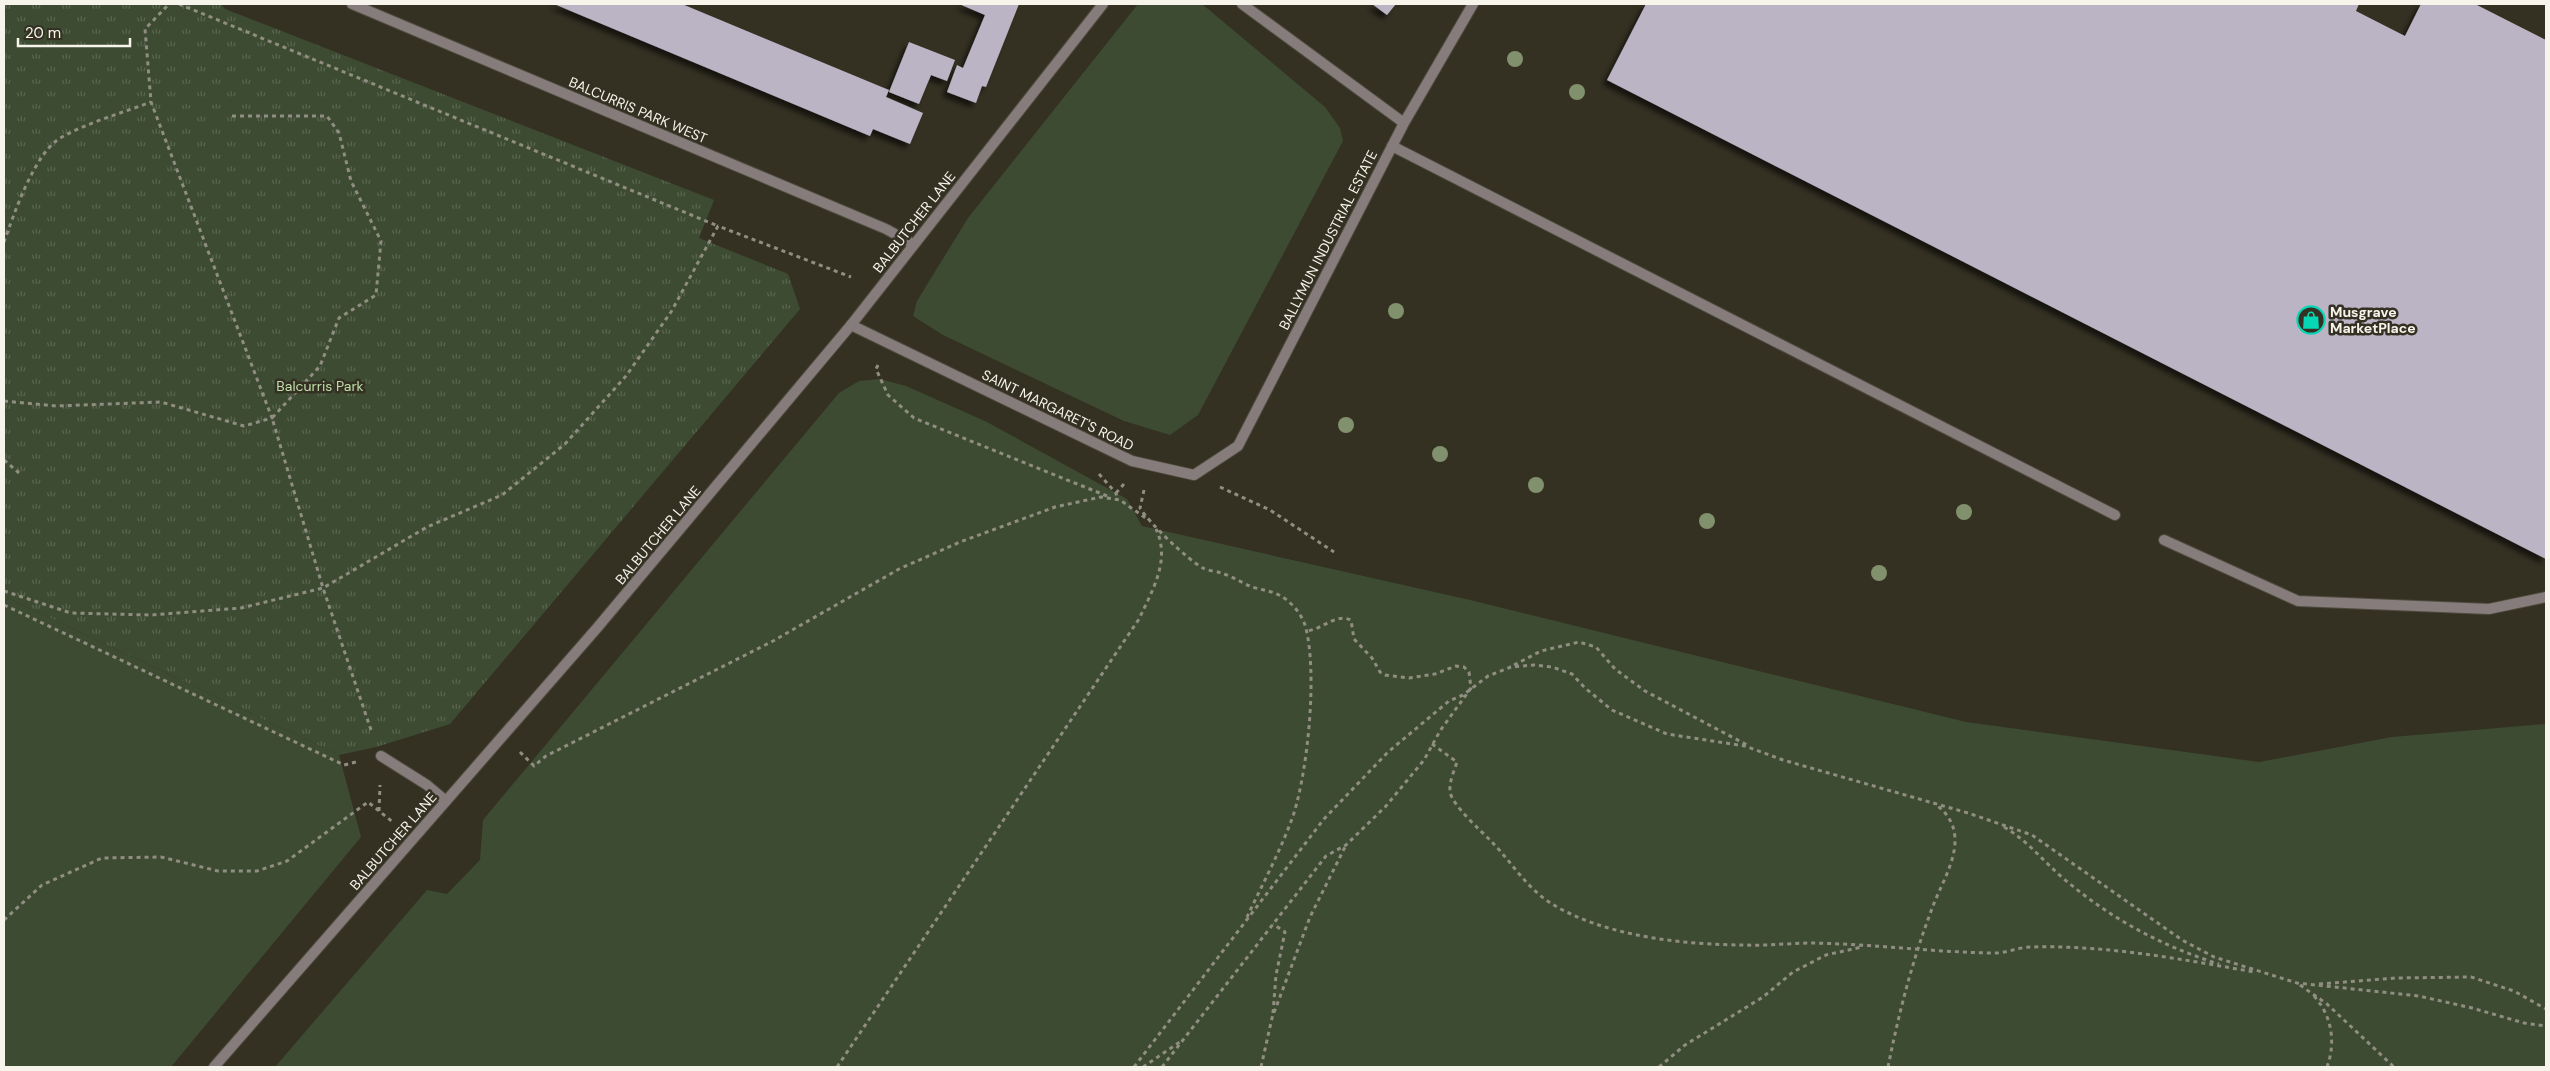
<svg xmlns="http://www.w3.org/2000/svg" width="2550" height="1071" font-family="'DM Sans',sans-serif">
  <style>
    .grass { fill: #3d4b32 }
    .park { fill: url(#park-tufts) }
    .building { fill: #bbb4c5; filter: url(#shadow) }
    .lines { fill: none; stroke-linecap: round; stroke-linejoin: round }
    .service-casing { stroke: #4f4c3f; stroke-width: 12 }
    .minor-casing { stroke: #4f4c3f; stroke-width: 12 }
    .tertiary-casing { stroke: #4f4c3f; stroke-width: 12 }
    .path { stroke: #908e82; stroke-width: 3; stroke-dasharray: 4 4; stroke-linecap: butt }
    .service { stroke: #857c7b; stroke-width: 10 }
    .minor { stroke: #857c7b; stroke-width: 10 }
    .tertiary { stroke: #857c7b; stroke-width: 10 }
    .tree { fill: #82916d }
    .labels { text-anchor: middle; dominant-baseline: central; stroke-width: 5; stroke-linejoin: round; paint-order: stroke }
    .street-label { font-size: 14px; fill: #f6f4eb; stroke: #343123 }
    .poi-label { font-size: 14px; font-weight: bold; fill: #f6f4eb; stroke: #343123; text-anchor: start }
    .park-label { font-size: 14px; fill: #c1dfaa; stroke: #343123 }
  </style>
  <defs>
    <pattern id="park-tufts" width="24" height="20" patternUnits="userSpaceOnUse" patternTransform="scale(1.25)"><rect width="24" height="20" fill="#3d4b32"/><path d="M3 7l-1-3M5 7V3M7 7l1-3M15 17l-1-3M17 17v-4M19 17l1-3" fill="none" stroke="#5a6650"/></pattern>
    <filter id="shadow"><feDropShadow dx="-4.5" dy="4.5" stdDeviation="2.5" flood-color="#0009"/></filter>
  </defs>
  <rect width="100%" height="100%" fill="#343123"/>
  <path class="grass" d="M1138,4H1202L1325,107L1340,128L1343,141L1198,415L1170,435L1124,421L943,335L913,316L917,301L968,218Z
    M880,379L906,386L987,422L1127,499L1142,526L1470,600L1966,722L2259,762L2392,737L2546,724V1067H275L427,890L447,894L480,860L483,820L839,393L859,381Z
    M4,596L339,755L361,837L171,1067H4Z"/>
  <path class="park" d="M4,4H221L225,9L714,200L699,238L788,274L800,309L450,724L376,747L339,755L4,596Z"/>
  <path class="building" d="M554,4H682L889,90L886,97L923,113L910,144L873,129L870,136Z
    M959,4H1019L986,87L982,86L976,103L947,92L957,65L963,68L985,15Z
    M1372,4H1396L1387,15Z
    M1646,4H2359L2356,11L2405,36L2421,4H2475L2546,40V559L1607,80Z
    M909,42L955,60L947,81L931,75L919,104L889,92Z"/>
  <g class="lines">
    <g class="service-casing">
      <path id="service" d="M1392,146L2115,515
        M2164,540L2298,601L2489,609L2546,597
        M381,756L427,785L446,801"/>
    </g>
    <g class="minor-casing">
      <path id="minor" d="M352,4L886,229L913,244
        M1242,4L1404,123
        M851,325L1132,461L1194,475L1238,446L1404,123L1473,4"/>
    </g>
    <g class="tertiary-casing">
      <path id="tertiary" d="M214,1067L597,628L851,325L1103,4"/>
    </g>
    <path class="path" d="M179,4L718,226
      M232,116H327L339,133L351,181L381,241L376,295L339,318L320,366L272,418L323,588L372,733
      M4,242C14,214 35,151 62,137C89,122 122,113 151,102
      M878,365L876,369L888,395L914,418L1107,496
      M4,401L56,406L161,402L244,426L272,418L151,102L145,29L169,4
      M4,460L19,473
      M1099,474L1116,493L1117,499
      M1220,487L1270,510L1334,552
      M1144,490L1140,508C1148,522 1189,561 1203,568C1208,571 1216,571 1221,573C1232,576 1242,583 1252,587C1262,590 1272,591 1281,596C1291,602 1301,613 1305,625C1318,670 1308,768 1294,813C1282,848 1263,883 1247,917
      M1116,493L1124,484
      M4,591L71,613L151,615L241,608L323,588L427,527L502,495L565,444L626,376L671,312L718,226L851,277
      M4,605L344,765L356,762
      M1514,665L1541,651L1579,642L1596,647L1615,669L1645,691L1749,746
      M1432,744L1457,762C1454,771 1449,782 1450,792C1453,806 1480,830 1490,840C1510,860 1525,886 1549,902C1601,936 1684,945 1745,945C1767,946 1790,943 1812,943C1872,944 1932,952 1992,953C2005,954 2018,947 2031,947C2106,945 2181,959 2254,972
      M520,752L534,766L546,756L773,641L899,569L960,542L1055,507L1101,497L1120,500L1147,519
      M379,811L380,785
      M2004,827C2028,841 2043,861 2064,879C2110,918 2161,946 2219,964
      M4,920L42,885L102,858L161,857L218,871H257L287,861L368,802L394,823
      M2319,984L2396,978L2471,977L2514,991L2546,1009
      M2300,985L2327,1004L2394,1067
      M2314,996C2332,1016 2336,1042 2327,1067
      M1273,1013L1276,975L1285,932L1273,924
      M837,1067L1139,619C1152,591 1171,560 1156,529
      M1134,1067L1324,819L1388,752L1449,701L1463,695L1488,676L1511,667L1534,665L1552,667L1572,674L1585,688L1612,710L1667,734L1745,746L1783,760L1968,813L2032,835L2182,940L2214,957L2297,983L2419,996L2472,1008L2524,1023L2546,1026
      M1143,1067L1180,1042
      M1162,1067L1326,856L1346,845L1386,806L1424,760L1440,731L1471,688L1469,672L1464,667L1456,666L1435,674L1409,678L1385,675L1380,672L1372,658L1354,639L1351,620C1335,613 1322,630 1306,631
      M1261,1067L1272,1018L1310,917L1346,845
      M1659,1067L1685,1045L1763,997L1793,972L1826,955L1862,947
      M1888,1067C1899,1012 1913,958 1933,906C1941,885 1956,861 1955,838C1954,822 1946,812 1934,803"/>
    <use href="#service" class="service"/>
    <use href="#minor" class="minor"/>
    <use href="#tertiary" class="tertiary"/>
  </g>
  <g class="tree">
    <circle cx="1515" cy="59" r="8"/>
    <circle cx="1577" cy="92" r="8"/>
    <circle cx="1396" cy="311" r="8"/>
    <circle cx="1346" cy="425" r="8"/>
    <circle cx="1440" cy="454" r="8"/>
    <circle cx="1536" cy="485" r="8"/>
    <circle cx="1964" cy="512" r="8"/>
    <circle cx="1707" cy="521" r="8"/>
    <circle cx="1879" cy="573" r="8"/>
  </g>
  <defs>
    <g id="shop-ring" transform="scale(1.4375)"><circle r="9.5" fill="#343123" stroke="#06d5b6" stroke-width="1.5"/><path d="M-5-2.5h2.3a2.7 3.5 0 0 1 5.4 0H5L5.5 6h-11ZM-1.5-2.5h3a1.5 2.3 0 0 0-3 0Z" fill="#06d5b6"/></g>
  </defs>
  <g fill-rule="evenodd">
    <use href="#shop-ring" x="2311" y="320"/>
  </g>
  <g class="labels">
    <g class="street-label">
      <text transform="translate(638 110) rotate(23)">BALCURRIS PARK WEST</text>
      <text transform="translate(914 222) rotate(-52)">BALBUTCHER LANE</text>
      <text transform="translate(1328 240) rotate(-63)">BALLYMUN INDUSTRIAL ESTATE</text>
      <text transform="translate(1058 410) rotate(26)">SAINT MARGARET'S ROAD</text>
      <text transform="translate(658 535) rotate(-50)">BALBUTCHER LANE</text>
      <text transform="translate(393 841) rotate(-49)">BALBUTCHER LANE</text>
    </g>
    <g class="poi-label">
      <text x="2330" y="312">Musgrave<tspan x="2330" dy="16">MarketPlace</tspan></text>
    </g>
    <g class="park-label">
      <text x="320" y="386">Balcurris Park</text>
    </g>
  </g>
  <rect width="2550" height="1071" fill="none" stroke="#f6f4eb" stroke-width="10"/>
  <path d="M18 38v8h112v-8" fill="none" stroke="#f6f4eb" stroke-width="2.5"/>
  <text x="25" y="38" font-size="15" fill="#f6f4eb" stroke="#343123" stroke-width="4" paint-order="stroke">20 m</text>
</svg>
